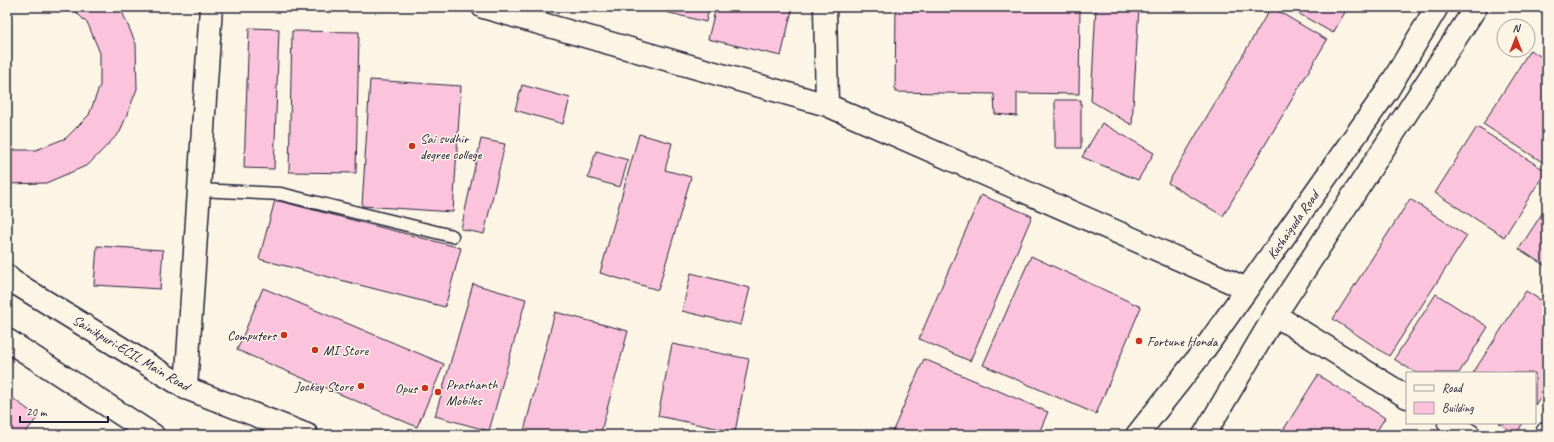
<svg xmlns="http://www.w3.org/2000/svg" width="1554" height="442" font-family="Caveat,sans-serif">
  <style>
    .building { fill: #fbc4dc; stroke: #22223b }
    .lines { fill: none; stroke-linecap: round; stroke-linejoin: round }
    .lane-casing { stroke: #22223b; stroke-width: 15 }
    .street-casing { stroke: #22223b; stroke-width: 25 }
    .secondary-casing { stroke: #22223b; stroke-width: 25 }
    .primary-casing { stroke: #22223b; stroke-width: 25 }
    .lane { stroke: #fcf5e5; stroke-width: 12 }
    .street { stroke: #fcf5e5; stroke-width: 22 }
    .secondary { stroke: #fcf5e5; stroke-width: 22 }
    .primary { stroke: #fcf5e5; stroke-width: 22 }
    .poi-dot { fill: #c8321e; stroke: #fcf5e5; stroke-width: 1.5 }
    .labels { text-anchor: middle; dominant-baseline: central; stroke-width: 3; stroke-linejoin: round; paint-order: stroke }
    .poi-label { font-size: 14px; fill: #22223b; stroke: #fcf5e5; text-anchor: start }
    .street-label { font-size: 14px; fill: #22223b; stroke: #fcf5e5 }
  </style>
  <rect width="100%" height="100%" fill="#fcf5e5"/>
  <filter id="ink" filterUnits="userSpaceOnUse"><feTurbulence type="fractalNoise" baseFrequency=".025" numOctaves="2"/><feDisplacementMap in="SourceGraphic" scale="8" xChannelSelector="R" yChannelSelector="G"/><feConvolveMatrix kernelMatrix="1 2 1 2 8 2 1 2 1" color-interpolation-filters="sRGB"/></filter>
  <g filter="url(#ink)">
    <path class="building" d="M71,7H120L136,44L137,89L120,132L88,165L46,183L7,184V150H36L66,138L89,115L100,85V53L88,24Z
      M667,7H709L706,22L666,12Z
      M716,7H780L792,10L781,56L708,39Z
      M896,7H1080L1079,94L1017,93V116L995,114L994,94L895,92Z
      M1096,7H1139L1132,125L1091,101Z
      M1271,7L1327,40L1223,216L1168,183Z
      M1287,7H1348L1333,33Z
      M249,28L279,29L274,169L244,168Z
      M292,31L359,32L356,173L289,172Z
      M1530,50L1547,60V165L1483,124Z
      M370,80L461,86L453,212L362,206Z
      M522,85L570,98L563,124L515,110Z
      M1055,100H1081V148H1055Z
      M1102,123L1154,153L1138,180L1082,157Z
      M1477,127L1546,171L1504,237L1435,193Z
      M639,134L672,143L665,170L691,177L658,290L600,273Z
      M481,139L505,144L484,234L461,229Z
      M596,151L628,160L620,187L588,178Z
      M981,195L1032,216L970,361L919,339Z
      M1410,199L1467,236L1389,356L1333,319Z
      M275,200L461,248L445,307L259,259Z
      M1547,206V267L1519,249Z
      M97,246L163,250L160,289L94,285Z
      M1031,256L1141,307L1096,414L983,365Z
      M691,273L750,288L741,325L682,311Z
      M473,284L526,299L489,431L435,416Z
      M263,288L444,364L417,427L237,350Z
      M1526,291L1547,304V387L1535,405V373H1473Z
      M1436,294L1488,327L1459,373H1416L1394,359Z
      M555,312L628,331L600,435H523Z
      M672,344L749,359L735,432L658,416Z
      M924,359L1048,412L1038,435H891Z
      M1318,375L1385,418L1374,435H1288L1282,432Z
      M7,394L38,417L23,435H7Z
      M1499,423H1523L1516,434Z"/>
    <g class="lines">
      <g class="lane-casing">
        <path id="lane" d="M199,190L281,194L452,236"/>
      </g>
      <g class="street-casing">
        <path id="street" d="M483,7L827,105L1247,289
          M825,7L827,105
          M1275,315L1407,397
          M186,388L211,7
          M1449,423L1469,435
          M1546,435L1547,433"/>
      </g>
      <g class="secondary-casing">
        <path id="secondary" d="M7,276L12,281L186,388L307,435
          M7,340L153,435"/>
      </g>
      <g class="primary-casing">
        <path id="primary" d="M1137,435L1201,354L1387,91L1437,7
          M1204,435L1275,315L1476,7"/>
      </g>
      <use href="#lane" class="lane"/>
      <use href="#street" class="street"/>
      <use href="#secondary" class="secondary"/>
      <use href="#primary" class="primary"/>
    </g>
  </g>
  <g class="poi-dot">
    <circle cx="412" cy="146" r="4"/>
    <circle cx="284" cy="335" r="4"/>
    <circle cx="1139" cy="341" r="4"/>
    <circle cx="315" cy="350" r="4"/>
    <circle cx="361" cy="386" r="4"/>
    <circle cx="425" cy="388" r="4"/>
    <circle cx="438" cy="392" r="4"/>
  </g>
  <g class="labels">
    <g class="poi-label">
      <text x="420" y="138">Sai sudhir<tspan x="420" dy="16">degree college</tspan></text>
      <text x="276" y="335" text-anchor="end">Computers</text>
      <text x="1147" y="341">Fortune Honda</text>
      <text x="323" y="350">MI Store</text>
      <text x="446" y="384">Prashanth<tspan x="446" dy="16">Mobiles</tspan></text>
      <text x="353" y="386" text-anchor="end">Jockey Store</text>
      <text x="417" y="388" text-anchor="end">Opus</text>
    </g>
    <g class="street-label">
      <text transform="translate(1293 225) rotate(-55)">Kushaiguda Road</text>
      <text transform="translate(131 353) rotate(31)">Sainikpuri-ECIL Main Road</text>
    </g>
  </g>
  <rect width="1554" height="442" fill="none" stroke="#fcf5e5" stroke-width="24"/>
  <rect x="12" y="12" width="1530" height="418" fill="none" stroke="#22223b" stroke-width="1.5" filter="url(#ink)"/>
  <rect x="1406" y="372" width="130" height="52" fill="#fcf5e5" stroke="#a5a1a1"/>
  <rect x="1414" y="385" width="20" height="6" fill="#fcf5e5" stroke="#a5a1a1"/>
  <text x="1442" y="392" font-size="12" fill="#22223b">Road</text>
  <rect x="1414" y="402" width="20" height="12" fill="#fbc4dc" stroke="#a5a1a1"/>
  <text x="1442" y="412" font-size="12" fill="#22223b">Building</text>
  <g transform="translate(1516 38)"><circle r="19" fill="#fcf5e5" stroke="#a5a1a1"/>
  <path d="M0-3L7 15L0 10L-7 15Z" fill="#c8321e"/>
  <text y="-6" font-size="11" font-weight="bold" text-anchor="middle" fill="#22223b">N</text>
  </g>
  <path d="M20 416v6h88v-6" fill="none" stroke="#22223b" stroke-width="2"/>
  <text x="26" y="416" font-size="12" fill="#22223b" stroke="#fcf5e5" stroke-width="3" paint-order="stroke">20 m</text>
</svg>
